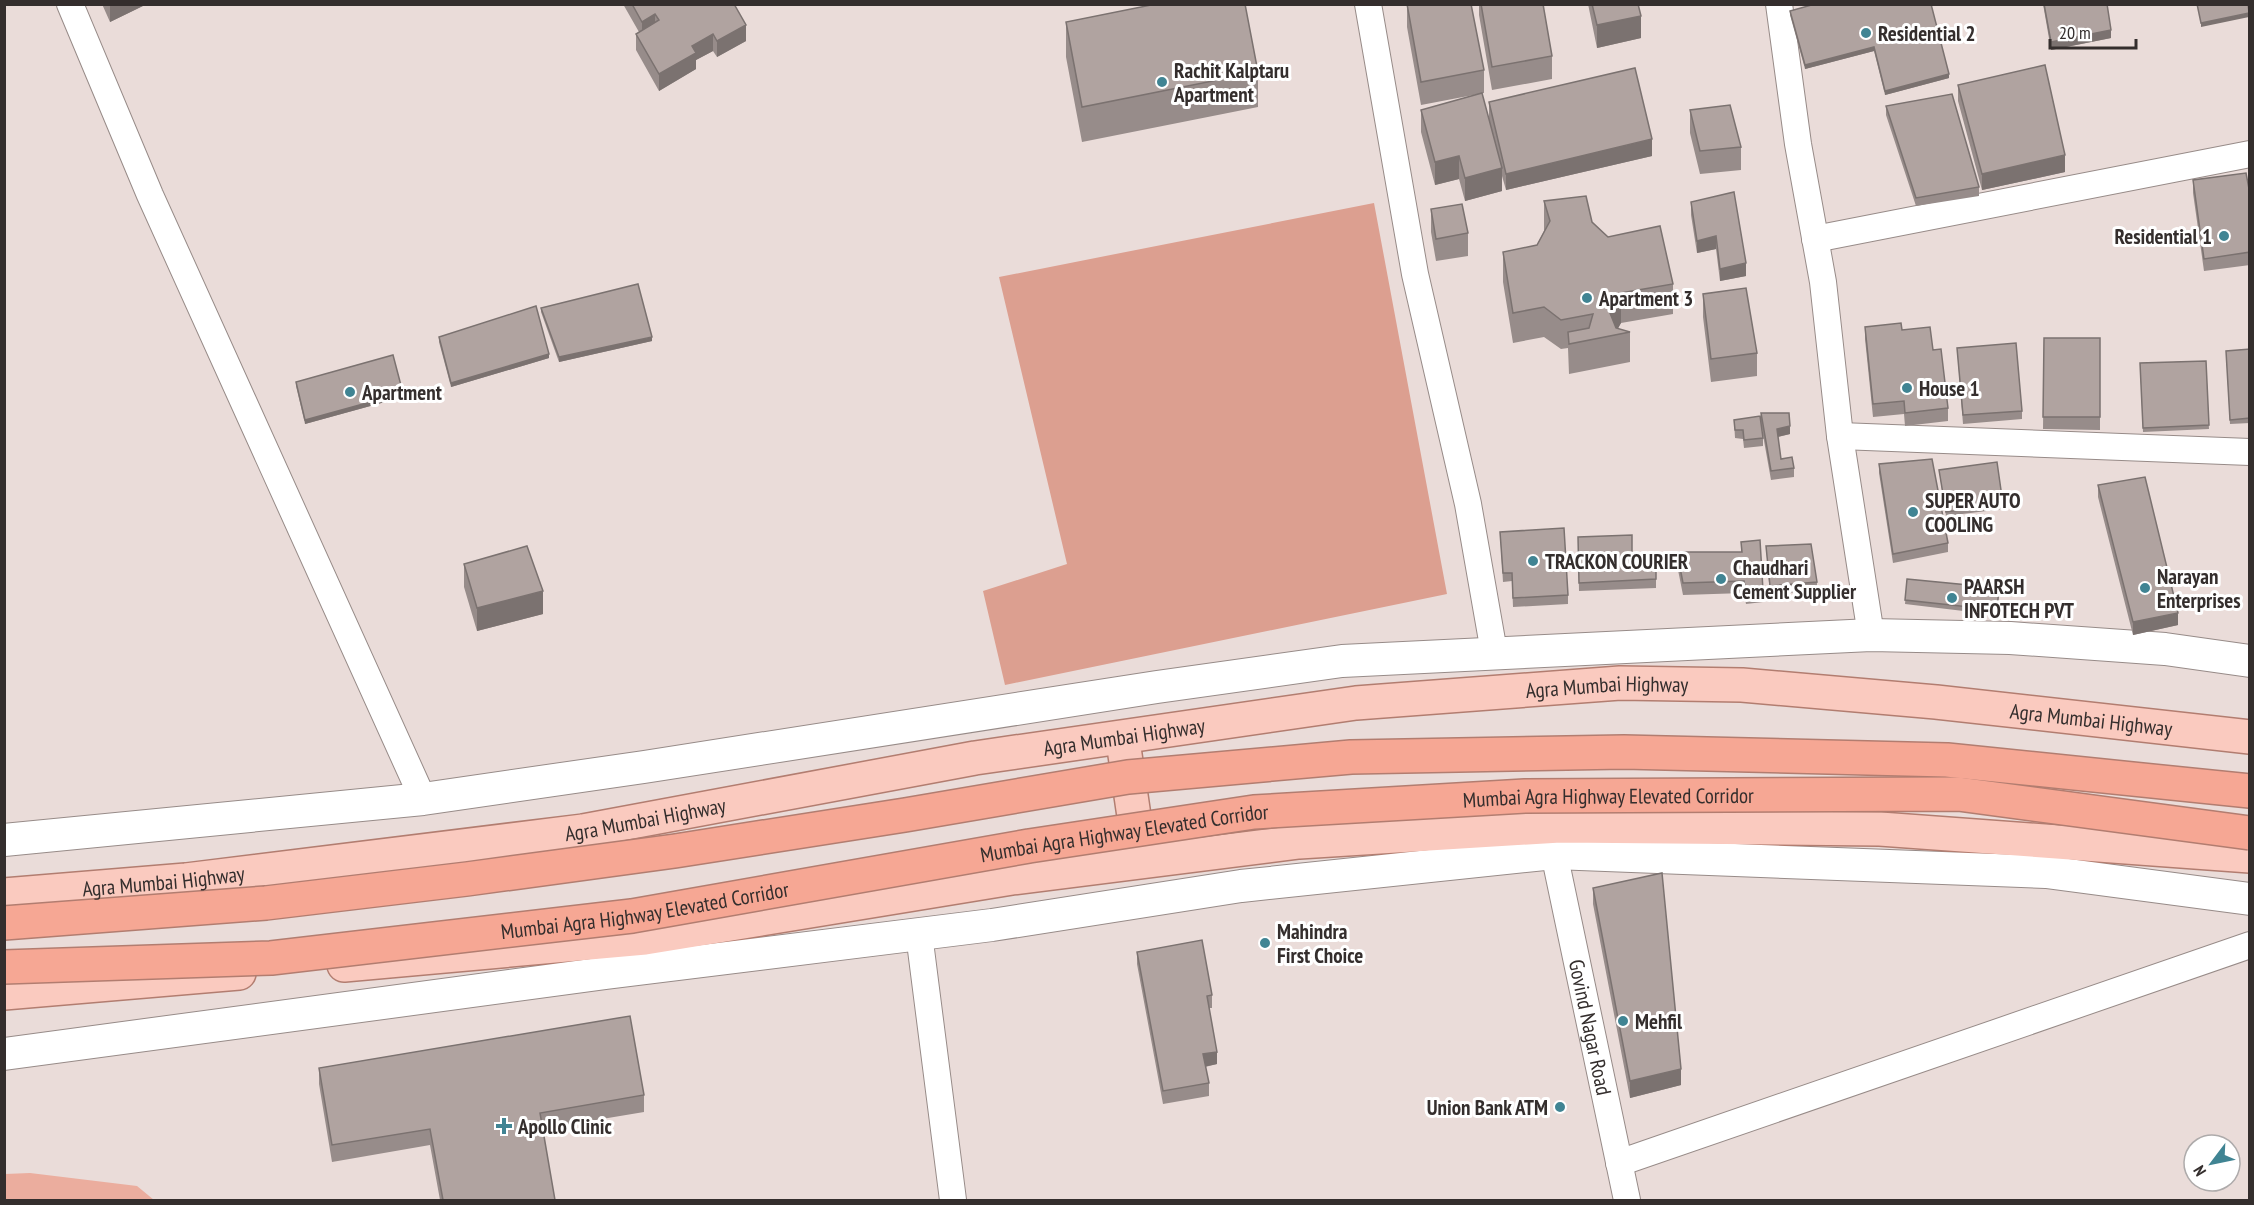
<svg xmlns="http://www.w3.org/2000/svg" width="2254" height="1205" font-family="'PT Sans Narrow',sans-serif">
  <style>
    .forest { fill: #dc9f90 }
    .water { fill: #ebad9e }
    .lines { fill: none; stroke-linecap: round; stroke-linejoin: round }
    .minor-casing { stroke: #978b88; stroke-width: 28 }
    .tertiary-casing { stroke: #978b88; stroke-width: 34 }
    .primary-casing { stroke: #b27d70; stroke-width: 36 }
    .minor { stroke: #fff; stroke-width: 26 }
    .tertiary { stroke: #fff; stroke-width: 32 }
    .primary { stroke: #facabf; stroke-width: 33 }
    .motorway-bridge-casing { stroke: #b27d70; stroke-width: 36; stroke-linecap: butt }
    .motorway-bridge { stroke: #f6a794; stroke-width: 33 }
    .wall { fill: #978c8a }
    .shaded-wall { fill: #7b7270 }
    .building { fill: #b0a3a0; stroke: #7b7270; stroke-width: 1.5 }
    .poi-dot { fill: #408493; stroke: #fff; stroke-width: 2 }
    .labels { text-anchor: middle; dominant-baseline: central; stroke-width: 6; stroke-linejoin: round; paint-order: stroke }
    .poi-label { font-size: 21px; font-weight: bold; fill: #342e2d; stroke: #fff; text-anchor: start }
    .street-label { font-size: 21px; fill: #342e2d; stroke: #fff }
  </style>
  <rect width="100%" height="100%" fill="#eadcd9"/>
  <path class="forest" d="M1374,203L1447,594L1005,685L983,591L1067,564L999,277Z"/>
  <path class="water" d="M30,1173L137,1186L154,1200H5V1174Z"/>
  <g class="lines">
    <g class="minor-casing">
      <g id="minor">
        <path d="M70,4L150,195L423,799"/>
        <path d="M1368,4L1415,274L1468,504L1494,652"/>
        <path d="M1779,4L1798,144L1823,282L1840,436L1871,635"/>
        <path d="M1815,239L2250,154"/>
        <path d="M1840,436L2250,452"/>
        <path id="s1" d="M1554,853L1627,1200"/>
        <path d="M919,934L953,1200"/>
        <path d="M1619,1163L2250,945"/>
      </g>
    </g>
    <g class="tertiary-casing">
      <path id="tertiary" d="M4,840L423,799L644,767L1157,687L1342,661L1871,635L2010,638L2165,649L2250,661
        M4,1054L606,973L992,925L1241,886L1554,853L2046,872L2250,899"/>
    </g>
    <g class="primary-casing">
      <g id="primary">
        <path d="M1124,748L1140,857"/>
        <path id="s2" d="M4,895L186,880L583,831L975,758L1356,703L1620,683L1742,685L1936,702L2250,737"/>
        <path d="M344,965L645,938L1012,878L1299,842L1560,826L1880,829L2250,856"/>
        <path d="M4,993L239,973"/>
      </g>
    </g>
    <use href="#minor" class="minor"/>
    <use href="#tertiary" class="tertiary"/>
    <use href="#primary" class="primary"/>
    <g class="motorway-bridge-casing">
      <g id="motorway-bridge">
        <path d="M4,923L266,903L467,879L675,851L905,815L1128,777L1351,757L1624,752L1947,760L2250,791"/>
        <path id="s3" d="M4,967L271,958L632,916L1029,846L1254,812L1525,796L1958,794L2250,833"/>
      </g>
    </g>
    <use href="#motorway-bridge" class="motorway-bridge"/>
  </g>
  <path class="wall" d="M102,4H147L110,22Z
    M623,4H734L746,41L717,57L713,51L696,60V69L659,91L636,50V34L639,32Z
    M1407,4L1484,70V93L1421,105L1407,27Z
    M1479,4H1543L1552,56V79L1492,90L1479,15Z
    M1588,4H1638L1641,38L1597,48Z
    M2043,4H2107L2111,38L2051,50Z
    M1790,11L1949,78L1885,95L1874,51L1805,69L1790,15Z
    M1066,22L1258,72V107L1082,142L1066,57Z
    M1958,85L2065,172L1982,190L1958,101Z
    M1489,102L1652,156L1506,190L1502,176V191L1465,201L1459,179L1435,185L1421,132V110L1489,117Z
    M1886,106L1979,187V196L1916,206L1886,115Z
    M1690,110L1741,147V170L1700,174L1690,133Z
    M2193,180L2250,194V265L2204,271L2193,193Z
    M1544,201L1592,222L1608,237L1673,284V314L1621,323L1617,329L1630,332V362L1569,374L1568,348L1561,349L1544,337L1513,343L1503,282V252L1537,245L1544,231Z
    M1691,202L1746,276L1720,281L1716,249L1697,253L1691,215Z
    M1431,209L1468,233V256L1436,261L1431,232Z
    M1703,294L1757,353V376L1711,382L1703,317Z
    M541,308L652,341L559,362L541,312Z
    M1865,327L1902,330L1933,350L1948,408V421L1905,426L1904,414L1873,417L1865,339Z
    M439,337L549,358L451,387L439,342Z
    M2044,338H2100V430L2043,429Z
    M1957,348L2022,411V419L1963,424Z
    M2250,349V423L2230,424L2226,351Z
    M2206,361L2209,429L2143,432L2140,363Z
    M296,382L403,397L305,424L296,386Z
    M1761,413L1790,434L1778,437L1781,459L1794,468V477L1771,480L1761,424L1763,438V446L1744,448L1743,439L1735,438L1734,420L1761,421Z
    M1879,464L1948,543V552L1893,563L1879,473Z
    M1939,470L2003,504V509L1946,516Z
    M2098,485L2178,625L2133,635L2098,497Z
    M1500,532L1568,595V604L1513,607L1512,581L1503,582Z
    M1578,537L1632,561H1656V588L1579,591Z
    M1741,542L1763,590V602L1746,604L1744,593L1683,595L1677,565V552H1741Z
    M1766,546L1817,582V590L1770,595Z
    M464,564L543,614L477,631L464,587Z
    M1907,579L1999,588L1997,615L1905,604Z
    M1593,888L1681,1085L1630,1098L1593,904Z
    M1137,952L1212,995V1008H1209L1217,1064L1205,1067L1209,1083V1096L1163,1104L1137,964Z
    M319,1068L644,1095V1112L542,1129L555,1200H440L430,1145L332,1162L319,1084Z"/>
  <path class="shaded-wall" d="M110,4H147L110,22Z
    M2249,13V17L2201,27V23Z
    M655,14V30L642,38V22Z
    M1641,16V38L1597,48V25Z
    M746,25V41L717,57V41Z
    M2111,30V38L2051,50V42Z
    M713,34V51L696,60V69L659,91V74L692,46Z
    M1874,47V51L1805,69V65Z
    M1949,74V78L1885,95V91Z
    M1652,139V156L1506,190V174Z
    M2065,155V172L1982,190V174Z
    M1459,156V179L1435,185V162Z
    M1502,168V191L1465,201V178Z
    M1716,236V249L1697,253V241Z
    M1746,263V276L1720,281V269Z
    M1621,293V323L1614,336L1610,313Z
    M652,337V341L559,362V357Z
    M549,354V358L451,387V383Z
    M403,393V397L305,424V420Z
    M1790,426V434L1777,437V429Z
    M543,591V614L477,631V608Z
    M2178,613V625L2133,635V622Z
    M1217,1052V1064L1203,1067V1054Z
    M1681,1069V1085L1630,1098V1081Z"/>
  <path class="building" d="M632,4H734L746,25L717,41L713,34L692,46L696,53L659,74L636,34L659,20L655,14L642,22Z
    M1156,4H1245L1258,72L1082,107L1066,22Z
    M1407,4H1471L1484,70L1421,82Z
    M1481,4H1543L1552,56L1492,67Z
    M1592,4H1638L1641,16L1597,25Z
    M1815,4H1931L1949,74L1885,91L1874,47L1805,65L1790,11Z
    M2044,4H2107L2111,30L2051,42Z
    M2197,4H2248L2249,13L2201,23Z
    M2045,65L2065,155L1982,174L1958,85Z
    M1635,68L1652,139L1506,174L1489,102Z
    M1482,93L1502,168L1465,178L1459,156L1435,162L1421,110Z
    M1952,94L1979,187L1916,198L1886,106Z
    M1730,105L1741,147L1700,151L1690,110Z
    M2246,173L2250,194V252L2204,259L2193,180Z
    M1734,192L1746,263L1720,269L1716,236L1697,241L1691,202Z
    M1586,196L1592,222L1608,237L1660,226L1673,284L1621,293L1610,313L1616,328L1630,332L1569,344L1568,332L1589,328L1593,314L1561,320L1544,307L1513,313L1503,252L1537,245L1550,221L1544,201Z
    M1462,204L1468,233L1436,239L1431,209Z
    M638,284L652,337L559,357L541,308Z
    M1746,288L1757,353L1711,359L1703,294Z
    M536,306L549,354L451,383L439,337Z
    M1901,323L1902,330L1930,327L1933,350L1941,349L1948,408L1905,413L1904,401L1873,404L1865,327Z
    M2044,338H2100V417H2043Z
    M2016,343L2022,411L1963,415L1957,348Z
    M2250,349V418L2230,420L2226,351Z
    M393,355L403,393L305,420L296,382Z
    M2206,361L2209,425L2143,428L2140,363Z
    M1761,413H1789L1790,426L1777,429L1781,459L1792,457L1794,468L1771,471Z
    M1760,416L1763,438L1744,440L1743,430H1735L1734,420Z
    M1932,459L1948,543L1893,554L1879,464Z
    M1997,462L2003,504L1946,512L1939,470Z
    M2145,477L2178,613L2133,622L2098,485Z
    M1564,528L1568,595L1513,598L1512,573H1503L1500,532Z
    M1632,535V561H1656V579L1579,583L1578,537Z
    M1760,540L1763,590L1746,592L1744,581L1683,583L1677,552H1742L1741,542Z
    M1811,544L1817,582L1770,586L1766,546Z
    M527,546L543,591L477,608L464,564Z
    M1907,579L1999,588L1997,610L1905,600Z
    M1662,873L1681,1069L1630,1081L1593,888Z
    M1202,940L1212,995L1207,996L1217,1052L1203,1054L1209,1083L1163,1091L1137,952Z
    M630,1016L644,1095L540,1113L555,1200H443L430,1129L332,1145L319,1068Z"/>
  <g class="poi-dot">
    <circle cx="1866" cy="33" r="6"/>
    <circle cx="1162" cy="82" r="6"/>
    <circle cx="2224" cy="236" r="6"/>
    <circle cx="1587" cy="298" r="6"/>
    <circle cx="1907" cy="388" r="6"/>
    <circle cx="350" cy="392" r="6"/>
    <circle cx="1913" cy="512" r="6"/>
    <circle cx="1533" cy="561" r="6"/>
    <circle cx="1721" cy="579" r="6"/>
    <circle cx="2145" cy="588" r="6"/>
    <circle cx="1952" cy="598" r="6"/>
    <circle cx="1265" cy="943" r="6"/>
    <circle cx="1623" cy="1021" r="6"/>
    <circle cx="1560" cy="1107" r="6"/>
    <path d="M501 1117h6v6h6v6h-6v6h-6v-6h-6v-6h6z"/>
  </g>
  <g class="labels">
    <g class="poi-label">
      <text x="1878" y="33">Residential 2</text>
      <text x="1174" y="70">Rachit Kalptaru<tspan x="1174" dy="24">Apartment</tspan></text>
      <text x="2212" y="236" text-anchor="end">Residential 1</text>
      <text x="1599" y="298">Apartment 3</text>
      <text x="1919" y="388">House 1</text>
      <text x="362" y="392">Apartment</text>
      <text x="1925" y="500">SUPER AUTO<tspan x="1925" dy="24">COOLING</tspan></text>
      <text x="1545" y="561">TRACKON COURIER</text>
      <text x="1733" y="567">Chaudhari<tspan x="1733" dy="24">Cement Supplier</tspan></text>
      <text x="2157" y="576">Narayan<tspan x="2157" dy="24">Enterprises</tspan></text>
      <text x="1964" y="586">PAARSH<tspan x="1964" dy="24">INFOTECH PVT</tspan></text>
      <text x="1277" y="931">Mahindra<tspan x="1277" dy="24">First Choice</tspan></text>
      <text x="1635" y="1021">Mehfil</text>
      <text x="1548" y="1107" text-anchor="end">Union Bank ATM</text>
      <text x="518" y="1126">Apollo Clinic</text>
    </g>
    <g class="street-label">
      <text stroke="none"><textPath href="#s2" startOffset="1618">Agra Mumbai Highway</textPath></text>
      <text stroke="none"><textPath href="#s2" startOffset="2104">Agra Mumbai Highway</textPath></text>
      <text stroke="none"><textPath href="#s2" startOffset="1132">Agra Mumbai Highway</textPath></text>
      <text stroke="none"><textPath href="#s3" startOffset="1616">Mumbai Agra Highway Elevated Corridor</textPath></text>
      <text stroke="none"><textPath href="#s2" startOffset="646">Agra Mumbai Highway</textPath></text>
      <text stroke="none"><textPath href="#s3" startOffset="1130">Mumbai Agra Highway Elevated Corridor</textPath></text>
      <text stroke="none"><textPath href="#s2" startOffset="160">Agra Mumbai Highway</textPath></text>
      <text stroke="none"><textPath href="#s3" startOffset="644">Mumbai Agra Highway Elevated Corridor</textPath></text>
      <text stroke="none"><textPath href="#s1" startOffset="178">Govind Nagar Road</textPath></text>
    </g>
  </g>
  <rect width="2254" height="1205" fill="none" stroke="#342e2d" stroke-width="12"/>
  <g transform="translate(2212 1163) rotate(238)"><circle r="28" fill="#ffffff" stroke="#aeabab" stroke-width="1.5"/>
  <path d="M0-4.5L10 22L0 15L-10 22Z" fill="#408493"/>
  <text y="-9" font-size="16" font-weight="bold" text-anchor="middle" fill="#342e2d">N</text>
  </g>
  <path d="M2050 39v9h86v-9" fill="none" stroke="#342e2d" stroke-width="3"/>
  <text x="2059" y="39" font-size="18" fill="#342e2d" stroke="#ffffff" stroke-width="4.5" paint-order="stroke">20 m</text>
</svg>
